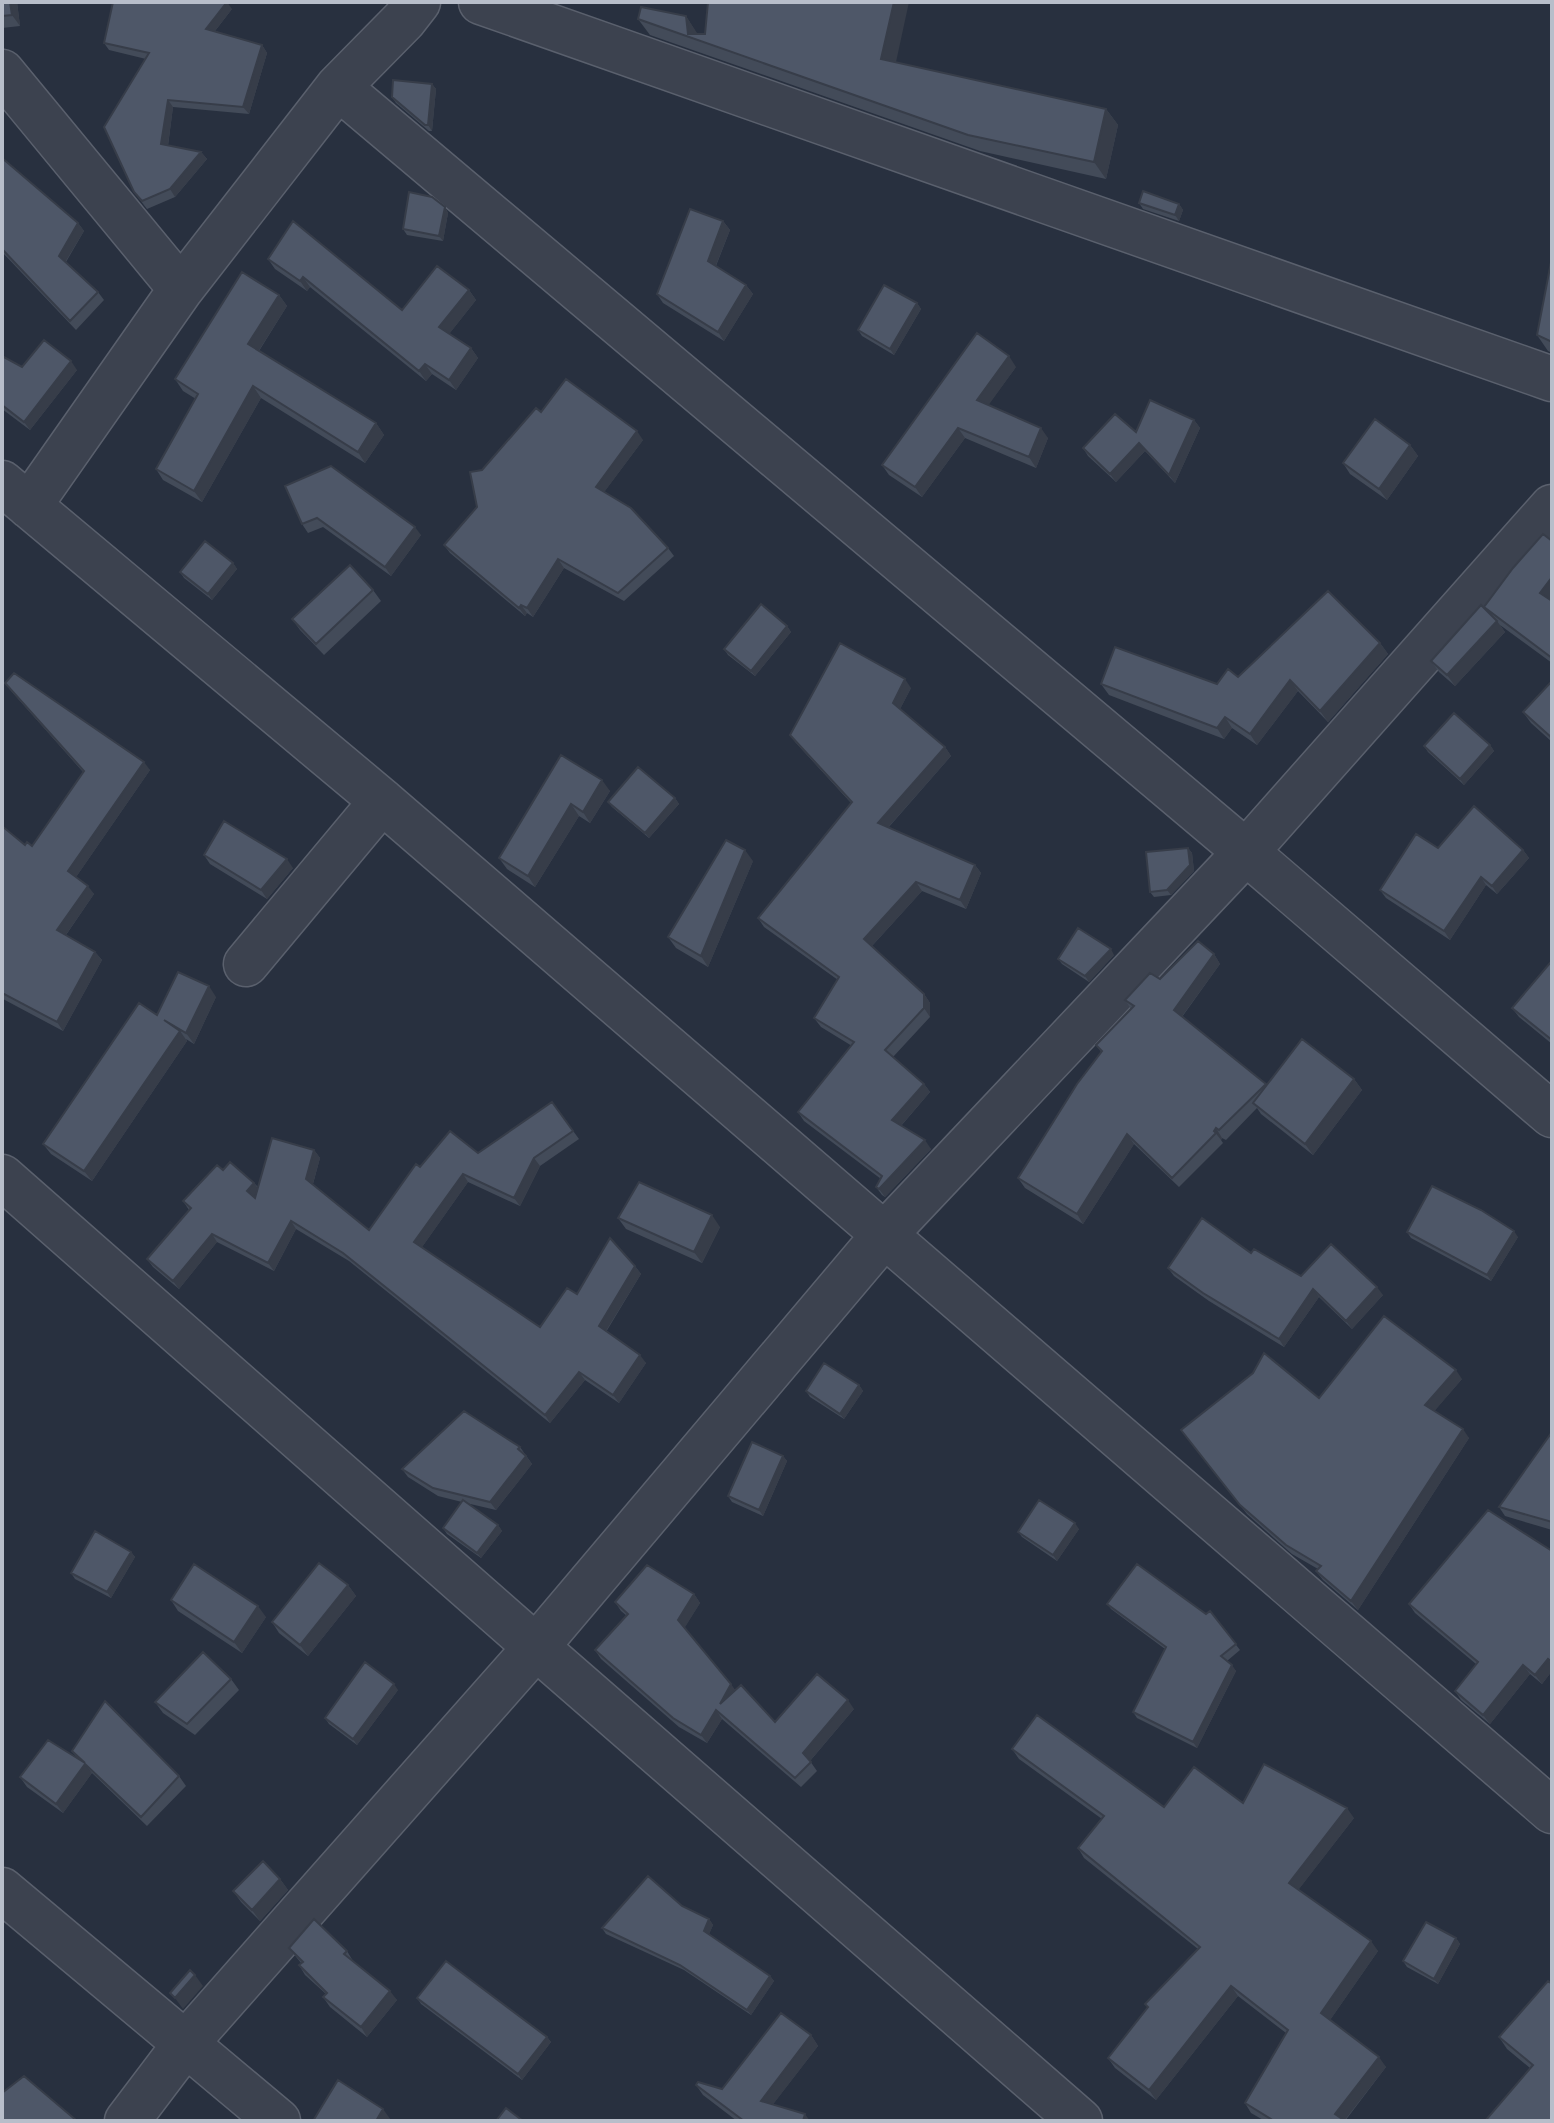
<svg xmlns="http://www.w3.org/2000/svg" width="1554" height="2123" font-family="'Varela Round',sans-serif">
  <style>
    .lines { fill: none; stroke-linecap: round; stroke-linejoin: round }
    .street-casing { stroke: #5a606d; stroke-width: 47 }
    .street { stroke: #3c424f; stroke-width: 44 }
    .wall { fill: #434b59 }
    .shaded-wall { fill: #373d49 }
    .building { fill: #4e5768; stroke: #373d49; stroke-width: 2 }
  </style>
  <rect width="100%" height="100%" fill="#28303f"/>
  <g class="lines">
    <g class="street-casing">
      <path id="street" d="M481,2L1552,379
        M2,72L181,289
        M338,87L1246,852L1552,1115
        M2,483L382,801L1552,1811
        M29,506L181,289L338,87L404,20L418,2
        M246,964L382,801
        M2,1177L536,1647L1080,2121
        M2,1890L278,2121
        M127,2121L186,2043L536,1647L885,1234L1246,852L1552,507"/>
    </g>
    <use href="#street" class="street"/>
  </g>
  <path class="wall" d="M2,2H17L20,26L2,28Z
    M232,9L215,31L262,45L267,53L249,114L173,107L168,146L201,152L207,159L175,197L147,209L134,192L146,59L109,50L104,43Z
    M686,16L697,34L896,62L1106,109L1118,125L1106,179L980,151L650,35L638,19Z
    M432,84L436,89L432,131H429L396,103L392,97Z
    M2,158L78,223L84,231L66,262L98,292L104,300L76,330L2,252Z
    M1139,203L1179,204L1183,210L1179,221L1143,209Z
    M445,207L448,213L443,241L407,235L403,229Z
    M723,221L730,230L716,266L746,285L753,294L724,341L663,303L657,294Z
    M1552,257V353L1548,351L1537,335Z
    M268,259L402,310L469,290L476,300L449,334L471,348L478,358L456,390L432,374L426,381L310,287L307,291L275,269Z
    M279,295L287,306L259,351L376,423L384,435L365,463L261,398L202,502L163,480L156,469L196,399L183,391L175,379Z
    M917,303L921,309L894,355L862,336L858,330Z
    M2,356L22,367L77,370L30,430L2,409Z
    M1016,367L988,405L1048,438L1036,468L965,438L922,497L889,475L882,465Z
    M541,412L643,440L604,492L668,548L674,556L624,601L564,568L533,617L527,613L525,616L450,553L444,545L477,507L482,470Z
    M1194,420L1200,428L1175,483L1145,451L1116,482L1088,456L1083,448Z
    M1410,445L1418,456L1387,500L1350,474L1343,463Z
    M285,486L421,535L391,576L323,527L308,533L302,524Z
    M1552,541V599L1551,600L1552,601V663L1500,625L1505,632L1455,686L1439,672L1431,661L1486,610Z
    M233,563L237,569L212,600L184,578L180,572Z
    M373,590L381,601L324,655L300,630L292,619Z
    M787,626L791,632L755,676L728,655L724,649Z
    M1380,643L1388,654L1328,722L1298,691L1257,745L1232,728L1224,739L1109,695L1101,684H1217L1238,677Z
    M1552,681V742L1531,723L1523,712Z
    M5,683L150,770L76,877L94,894L66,935L95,952L102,960L63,1031L3,999L2,1000V826L25,845L32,846L83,772L12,692Z
    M911,688L900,709L945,747L951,756L888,828L975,865L981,873L966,909L922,891L872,946L924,994L930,1003V1017L893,1057L924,1084L930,1092L901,1126L931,1149L885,1197L882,1195L876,1187L881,1179L804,1121L798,1112L852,1046L821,1027L814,1018L838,980L764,927L758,918L851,803L796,743L790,735Z
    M1490,745L1494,751L1464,785L1428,752L1424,746Z
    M561,755L610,791L590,823L579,816L535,887L507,869L499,858Z
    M675,798L679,804L649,838L612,807L608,802Z
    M1188,848L1192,853L1194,871L1171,895L1154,897L1150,892Z
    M1438,848L1523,850L1529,858L1497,894L1486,885L1450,940L1386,898L1380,890Z
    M204,855L293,868L267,899L210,864Z
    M753,861L708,967L676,948L668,937Z
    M1214,954L1220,964L1182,1017L1267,1085L1354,1079L1362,1090L1313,1155L1261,1114L1257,1108L1226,1140L1222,1138L1221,1140L1223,1143L1179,1187L1134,1144L1083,1224L1025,1188L1018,1178L1101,1052L1096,1045L1131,1009L1125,1000L1160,979Z
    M1114,955L1089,982L1062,964L1058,959Z
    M1552,965V1044L1519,1017L1512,1008Z
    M216,997L194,1044L186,1039L187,1041L92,1181L51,1154L43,1144L157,1015Z
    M552,1102L579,1139L540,1166L520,1206L468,1182L422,1247L540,1327L577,1294L635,1266L641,1274L606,1332L646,1363L619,1403L585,1380L550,1423L349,1261L296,1229L274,1271L217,1242L179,1289L153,1267L147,1259L189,1210L183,1201L223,1170L254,1183L258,1187L314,1150L320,1158L313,1184L369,1230L420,1167L478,1153Z
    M618,1218L720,1227L702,1263L626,1229Z
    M1407,1232L1518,1237L1491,1281L1411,1238Z
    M1251,1253L1301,1276L1383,1295L1352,1329L1319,1297L1284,1347L1209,1301L1174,1276L1168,1268Z
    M1462,1379L1434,1411L1469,1438L1358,1610L1323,1580L1316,1571L1318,1569L1292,1554L1247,1514L1181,1430L1319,1398Z
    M859,1385L863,1391L844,1419L810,1397L806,1391Z
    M1552,1432V1530L1505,1516L1499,1507Z
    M520,1447L532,1464L496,1510L466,1503L498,1525L502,1531L481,1558L447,1534L443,1528L462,1502L438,1496L408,1477L402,1469Z
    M783,1456L787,1461L763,1516L732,1502L728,1496Z
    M1079,1529L1057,1561L1022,1537L1018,1532Z
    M1552,1551V1671L1542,1684L1530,1674L1490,1724L1461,1700L1455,1691L1476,1664L1415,1613L1409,1604Z
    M131,1552L135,1557L111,1598L75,1579L71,1573Z
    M348,1585L356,1596L308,1656L279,1633L272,1622Z
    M694,1594L700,1603L684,1628L735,1690L775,1722L854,1709L810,1761L817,1771L801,1787L722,1719L707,1743L679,1727L601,1659L595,1650L627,1616L621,1611L615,1602Z
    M171,1600L266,1617L242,1653L178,1611Z
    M1107,1604L1206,1614L1210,1611L1240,1650L1227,1661L1236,1671L1197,1748L1137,1718L1133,1712L1165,1649L1111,1609Z
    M231,1679L239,1690L195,1735L163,1713L155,1702Z
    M398,1690L357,1745L329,1724L325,1718Z
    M1012,1749L1164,1807L1243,1803L1354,1818L1298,1890L1378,1951L1330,2020L1386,2067L1345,2121H1265L1251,2113L1245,2103L1286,2033L1238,1996L1156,2100L1115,2068L1108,2058L1198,1949L1084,1858L1078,1848L1102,1819L1019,1759Z
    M72,1751L179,1776L186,1786L147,1826L92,1773L63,1813L27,1787L20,1777L78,1759Z
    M280,1879L288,1890L260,1921L241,1902L233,1891Z
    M682,1906L709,1919L713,1925L709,1934L770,1976L774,1981L751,2015L684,1970L606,1934L602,1928Z
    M1456,1938L1460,1944L1438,1984L1407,1967L1403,1961Z
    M289,1948L347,1951L353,1961L397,2000L367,2037L330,2007L323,1997L326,1994L305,1975L299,1965L301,1963Z
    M1552,1984V2121L1530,2068L1507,2049L1499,2037Z
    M417,1998L547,2037L551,2042L522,2080L421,2004Z
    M811,2035L818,2046L773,2104L810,2121H737L703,2095L696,2085L722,2089Z"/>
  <path class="shaded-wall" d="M10,2H17L20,26L12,15Z
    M227,2L232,9L211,36L206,29Z
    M894,2H909L893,76L881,59Z
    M686,16L697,33L698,40L688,34Z
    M262,45L267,53L249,114L243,107Z
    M432,84L436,89L432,131L428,125Z
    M168,100L173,107L167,152L161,144Z
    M1106,109L1118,125L1106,179L1094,162Z
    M201,152L207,159L175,197L170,189Z
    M1179,204L1183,210L1179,221L1175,215Z
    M445,207L448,213L443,241L439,236Z
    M723,221L730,230L714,270L708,261Z
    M78,223L84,231L64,264L59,256Z
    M303,277L310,287L307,291L300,281Z
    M746,285L753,294L724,341L718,332Z
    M469,290L476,300L446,338L439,327Z
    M279,295L287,306L256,355L248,344Z
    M917,303L921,309L894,355L890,349Z
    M471,348L478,358L456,390L449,380Z
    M1009,356L1016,367L985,410L977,400Z
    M71,361L77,370L30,430L24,422Z
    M425,364L432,374L426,381L419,371Z
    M253,386L261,398L202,502L194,491Z
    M1194,420L1200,428L1175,483L1169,475Z
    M376,423L384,435L365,463L358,452Z
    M958,428L965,438L922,497L915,487Z
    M1041,428L1048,438L1036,468L1029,457Z
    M637,431L643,440L602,495L596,487Z
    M1139,443L1145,451L1116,482L1110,474Z
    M1410,445L1418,456L1387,500L1379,489Z
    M415,527L421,535L391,576L385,567Z
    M558,559L564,568L533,617L527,608Z
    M233,563L237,569L212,600L208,594Z
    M1552,577V599L1548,604L1540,593Z
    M521,605L527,613L525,616L519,608Z
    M1497,621L1505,632L1455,686L1447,675Z
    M787,626L791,632L755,676L751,671Z
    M1380,643L1388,654L1328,722L1320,711Z
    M905,679L911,688L899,711L893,703Z
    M1290,680L1298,691L1257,745L1250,734Z
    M1225,717L1232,728L1224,739L1217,728Z
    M1490,745L1494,751L1464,785L1460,779Z
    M945,747L951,756L884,832L878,823Z
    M144,762L150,770L74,880L68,871Z
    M602,780L610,791L590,823L583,812Z
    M675,798L679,804L649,838L645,833Z
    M571,804L579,816L535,887L528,876Z
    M1188,848L1192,853L1194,871L1171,895L1167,890Z
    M745,850L753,861L708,967L701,956Z
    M1523,850L1529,858L1497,894L1492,886Z
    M287,859L293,868L267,899L261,890Z
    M975,865L981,873L966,909L960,900Z
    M1481,877L1486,885L1450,940L1444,931Z
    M916,882L922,891L870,948L864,939Z
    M88,886L94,894L63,939L57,930Z
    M1111,949L1114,955L1089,982L1085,976Z
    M95,952L102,960L63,1031L57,1022Z
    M1214,954L1220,964L1180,1019L1174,1010Z
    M209,986L216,997L194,1044L186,1033Z
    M924,994L930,1003V1017L924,1008Z
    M180,1031L187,1041L92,1181L84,1171Z
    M1354,1079L1362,1090L1313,1155L1305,1144Z
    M924,1084L930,1092L898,1129L892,1120Z
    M1216,1128L1222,1138L1221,1140L1214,1131Z
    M1127,1134L1134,1144L1083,1224L1077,1214Z
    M925,1140L931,1149L885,1197L879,1189Z
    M314,1150L320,1158L312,1187L306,1179Z
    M534,1158L540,1166L520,1206L514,1198Z
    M463,1174L468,1182L420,1250L414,1242Z
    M254,1183L260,1191L253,1199L247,1191Z
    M712,1215L720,1227L702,1263L694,1252Z
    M291,1221L296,1229L274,1271L268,1263Z
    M1514,1231L1518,1237L1491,1281L1487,1275Z
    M212,1234L217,1242L179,1289L173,1281Z
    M635,1266L641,1274L604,1334L599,1326Z
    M1377,1287L1383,1295L1352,1329L1346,1321Z
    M1313,1289L1319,1297L1284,1347L1279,1339Z
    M640,1355L646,1363L619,1403L613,1395Z
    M1456,1370L1462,1379L1432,1414L1425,1405Z
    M579,1372L585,1380L550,1423L545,1415Z
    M859,1385L863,1391L844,1419L840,1414Z
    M1463,1429L1469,1438L1358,1610L1351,1601Z
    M526,1456L532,1464L496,1510L490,1502Z
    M783,1456L787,1461L763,1516L759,1510Z
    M1075,1523L1079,1529L1057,1561L1053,1555Z
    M498,1525L502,1531L481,1558L477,1553Z
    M131,1552L135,1557L111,1598L107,1592Z
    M348,1585L356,1596L308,1656L300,1645Z
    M694,1594L700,1603L684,1629L678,1620Z
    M258,1606L266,1617L242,1653L234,1642Z
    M1548,1659L1552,1665V1671L1542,1684L1535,1675Z
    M1232,1665L1236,1671L1197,1748L1193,1742Z
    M1523,1665L1530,1674L1490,1724L1483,1715Z
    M394,1684L398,1690L357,1745L353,1739Z
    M731,1684L737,1693L720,1704Z
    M848,1700L854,1709L809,1762L803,1753Z
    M716,1710L722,1719L707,1743L701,1735Z
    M85,1764L92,1773L63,1813L56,1804Z
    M1347,1808L1354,1818L1296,1893L1289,1883Z
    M280,1879L288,1890L260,1921L252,1910Z
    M709,1919L713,1925L708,1937L704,1931Z
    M1456,1938L1460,1944L1438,1984L1434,1979Z
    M1371,1941L1378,1951L1328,2023L1321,2013Z
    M195,1975L203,1986L183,2009L175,1998Z
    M770,1976L774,1981L751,2015L747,2010Z
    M1231,1986L1238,1996L1156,2100L1149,2090Z
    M390,1991L397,2000L367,2037L361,2027Z
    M811,2035L818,2046L768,2111L761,2101Z
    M547,2037L551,2042L522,2080L518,2074Z
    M1379,2057L1386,2067L1344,2121L1335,2114Z
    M383,2109L391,2120L390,2121H376Z
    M805,2114L810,2121H803Z"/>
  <path class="building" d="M2,2H10L12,15L2,16Z
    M113,2H227L206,29L262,45L243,107L168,100L161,144L201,152L170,189L142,201L134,192L104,127L149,53L104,43Z
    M708,2H894L881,59L1106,109L1094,162L968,135L638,19L641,7L686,16L688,34H705Z
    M393,80L432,84L428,125H425L392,97Z
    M2,158L78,223L59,256L98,292L70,321L2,249Z
    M1143,191L1179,204L1175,215L1139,203Z
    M409,192L432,197L445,207L439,236L403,229Z
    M690,209L723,221L708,261L746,285L718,332L657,294Z
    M293,221L402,310L437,266L469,290L439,327L471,348L449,380L425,364L419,371L303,277L300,281L268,259Z
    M1552,257V342L1537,335Z
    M242,272L279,295L248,344L376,423L358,452L253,386L194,491L156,469L198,394L175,379Z
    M884,285L917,303L890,349L858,330Z
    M977,333L1009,356L977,400L1041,428L1029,457L958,428L915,487L882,465Z
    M44,340L71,361L24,422L2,405V356L22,367Z
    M566,379L637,431L596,487L631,508L668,548L618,593L558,559L527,608L521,605L519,608L444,545L477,507L470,472L482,470L536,408L541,412Z
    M1150,400L1194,420L1169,475L1139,443L1110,474L1083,448L1115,414L1136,432Z
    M1375,419L1410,445L1379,489L1343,463Z
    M331,466L415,527L385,567L317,518L302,524L285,486Z
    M1543,534L1552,541V577L1540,593L1552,601V658L1484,607L1513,568Z
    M205,541L233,563L208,594L180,572Z
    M350,565L373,590L316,644L292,619Z
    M1328,591L1380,643L1320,711L1290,680L1250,734L1225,717L1217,728L1101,684L1115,647L1217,684L1228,669L1238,677Z
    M761,604L787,626L751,671L724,649Z
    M1481,605L1497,621L1447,675L1431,661Z
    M840,643L905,679L893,703L945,747L878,823L975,865L960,900L916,882L864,939L924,994V1008L885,1050L924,1084L892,1120L925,1140L879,1189L876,1187L882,1176L798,1112L854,1042L814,1018L839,977L758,918L852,802L790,735Z
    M14,673L144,762L68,871L88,886L57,930L95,952L57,1022L2,993V826L25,845L27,842L32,846L84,771L5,683Z
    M1552,681V738L1523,712Z
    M1454,713L1490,745L1460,779L1424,746Z
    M561,755L602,780L583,812L571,804L528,876L499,858Z
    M638,767L675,798L645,833L608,802Z
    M1474,806L1523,850L1492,886L1481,877L1444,931L1380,890L1416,834L1438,848Z
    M224,821L287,859L261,890L204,855Z
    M726,840L745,850L701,956L668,937Z
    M1188,848L1190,865L1167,890L1150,892L1146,852Z
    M1078,928L1111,949L1085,976L1058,959Z
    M1198,941L1214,954L1174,1010L1266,1084L1219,1130L1216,1128L1214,1131L1216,1133L1172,1178L1127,1134L1077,1214L1018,1178L1077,1084L1102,1051L1096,1045L1134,1006L1125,1000L1150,973L1160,979Z
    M1550,963L1552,965V1040L1512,1008Z
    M178,972L209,986L186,1033L164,1020L180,1031L84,1171L43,1144L139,1003L157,1015Z
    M1302,1039L1354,1079L1305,1144L1253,1103Z
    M552,1102L573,1131L534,1158L514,1198L463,1174L414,1242L540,1327L567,1288L577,1294L610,1238L635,1266L599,1326L640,1355L613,1395L579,1372L545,1415L343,1253L291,1221L268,1263L212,1234L173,1281L147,1259L191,1208L183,1201L217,1165L223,1170L230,1162L254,1183L247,1191L255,1198L272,1138L314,1150L306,1179L369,1230L416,1164L420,1167L450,1131L478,1153Z
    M639,1182L712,1215L694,1252L618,1218Z
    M1432,1186L1481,1210L1514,1231L1487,1275L1407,1232Z
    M1202,1218L1251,1253L1254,1249L1301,1276L1331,1244L1377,1287L1346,1321L1313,1289L1279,1339L1203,1293L1168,1268Z
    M1384,1316L1456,1370L1425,1405L1463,1429L1351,1601L1316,1571L1321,1566L1286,1545L1240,1505L1181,1430L1253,1373L1264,1353L1319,1398Z
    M824,1363L859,1385L840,1414L806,1391Z
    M464,1411L520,1447L518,1449L526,1456L490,1502L433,1488L402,1469Z
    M1552,1432V1522L1499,1507Z
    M752,1442L783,1456L759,1510L728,1496Z
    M463,1500L498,1525L477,1553L443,1528Z
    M1039,1500L1075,1523L1053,1555L1018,1532Z
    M1488,1510L1552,1551V1662L1548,1659L1535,1675L1523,1665L1483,1715L1455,1691L1478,1662L1409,1604Z
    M95,1531L131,1552L107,1592L71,1573Z
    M319,1563L348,1585L300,1645L272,1622Z
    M194,1564L258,1606L234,1642L171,1600Z
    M1137,1564L1206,1614L1210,1611L1236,1644L1221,1656L1232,1665L1193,1742L1133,1712L1166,1647L1107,1604Z
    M647,1565L694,1594L678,1620L731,1684L720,1704L741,1685L775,1722L817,1674L848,1700L803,1753L811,1762L795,1778L716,1710L701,1735L673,1718L595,1650L628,1614L615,1602Z
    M203,1652L231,1679L187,1724L155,1702Z
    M365,1662L394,1684L353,1739L325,1718Z
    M105,1701L179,1776L141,1817L85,1764L56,1804L20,1777L48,1740L85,1763L72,1751Z
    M1037,1715L1164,1807L1194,1767L1243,1803L1264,1764L1347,1808L1289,1883L1371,1941L1321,2013L1379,2057L1335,2114L1345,2121H1274L1245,2103L1288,2030L1231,1986L1149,2090L1108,2058L1148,2007L1145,2004L1200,1947L1078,1848L1104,1816L1012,1749Z
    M263,1861L280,1879L252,1910L233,1891Z
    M648,1876L682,1906L709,1919L704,1931L770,1976L747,2010L680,1965L602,1928Z
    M314,1919L347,1951L344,1954L390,1991L361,2027L323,1997L327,1993L299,1965L303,1962L289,1948Z
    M1426,1922L1456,1938L1434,1979L1403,1961Z
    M446,1961L547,2037L518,2074L417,1998Z
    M190,1970L195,1975L175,1998L170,1993Z
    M1548,1981L1552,1984V2121H1485L1533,2065L1499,2037Z
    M781,2013L811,2035L761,2101L805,2114L803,2121H804H744L696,2085L698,2082L722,2089Z
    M24,2076L77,2121H2V2093Z
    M338,2080L383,2109L376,2121H313Z
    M506,2108L523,2121H496Z"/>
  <rect width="1554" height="2123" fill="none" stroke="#b8beca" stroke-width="8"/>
</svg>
